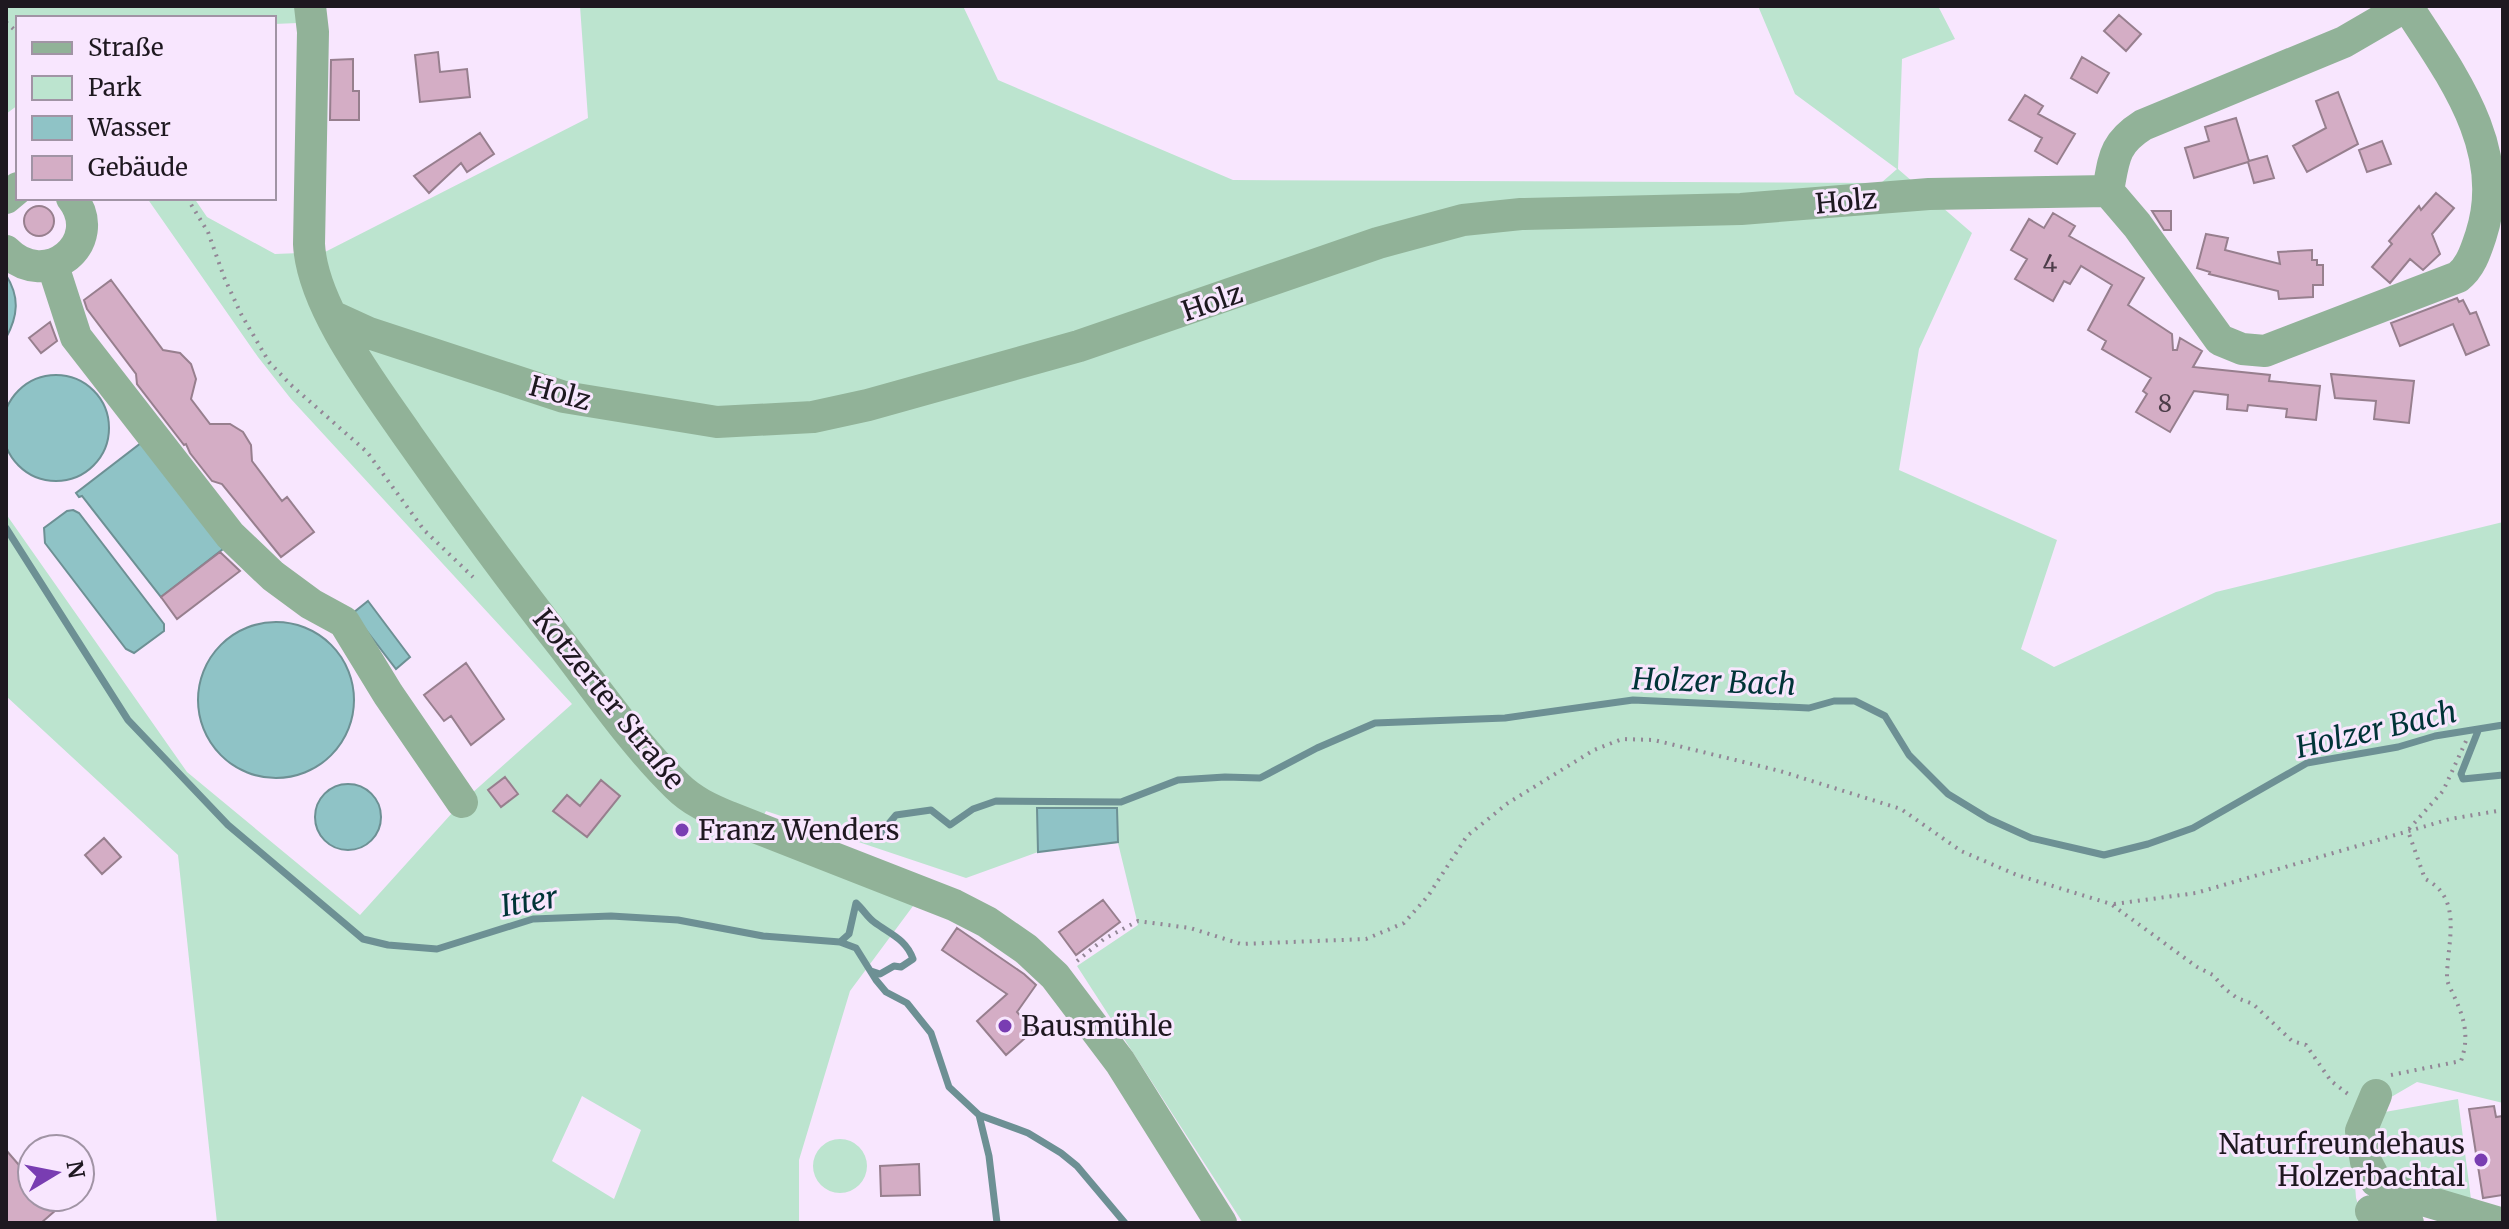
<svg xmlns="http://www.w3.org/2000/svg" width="2509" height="1229" font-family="Merriweather,serif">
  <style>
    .green { fill: #bce4cf; fill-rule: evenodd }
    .water { fill: #8fc3c6; stroke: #6d9094; stroke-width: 2 }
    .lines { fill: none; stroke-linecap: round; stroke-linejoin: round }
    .stream { stroke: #6d9094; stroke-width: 7 }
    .building { fill: #d4adc5; stroke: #977f8e; stroke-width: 2 }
    .path { stroke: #928696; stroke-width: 4; stroke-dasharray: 2 6; stroke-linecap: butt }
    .minor { stroke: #91b298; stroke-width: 32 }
    .poi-dot { fill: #793db2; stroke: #f8e6fe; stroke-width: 3 }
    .labels { text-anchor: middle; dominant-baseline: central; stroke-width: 6; stroke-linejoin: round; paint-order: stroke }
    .number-label { font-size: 24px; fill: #4c3d49 }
    .street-label { font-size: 28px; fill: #1e1820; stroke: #f8e6fe }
    .poi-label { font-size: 28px; fill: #1e1820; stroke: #f8e6fe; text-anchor: start }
    .water-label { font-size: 30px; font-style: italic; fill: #003437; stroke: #f8e6fe }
  </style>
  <rect width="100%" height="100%" fill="#f8e6fe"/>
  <path class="green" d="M6,6H296L298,23L274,24V18H18V105L6,114Z
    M580,6H963L998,80L1233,180L1881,183L1897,169L1795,94L1758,6H1938L1955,39L1902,59L1898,169L1972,233L1919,349L1899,470L2057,540L2021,649L2054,667L2216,592L2503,522V1103L2417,1082L2350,1121L2356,1198L2364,1223H1243L1077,966L1138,925L1118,843L1038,852L966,878L766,811L751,839L916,902L850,991L799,1160V1223H217L178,855L6,696V514L187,772L360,915L462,802L572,704L291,399L258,357L147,198H194L207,217L275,254L325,252L588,118ZM582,1096L641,1130L614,1199L552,1161Z
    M2458,1099L2471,1199L2375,1170L2368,1115Z
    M813 1166a27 27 0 1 1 54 0a27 27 0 1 1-54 0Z"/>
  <path class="water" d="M6,275C20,297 18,316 6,338Z
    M3 428a53 53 0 1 1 106 0a53 53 0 1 1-106 0Z
    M141,443L223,549L161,597L82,496L79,497L76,493Z
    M73,510L79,513L164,624V631L134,653L126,649L45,543L44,528L67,511Z
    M368,601L410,657L396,669L353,613Z
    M198 700a78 78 0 1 1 156 0a78 78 0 1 1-156 0Z
    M315 817a33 33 0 1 1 66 0a33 33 0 1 1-66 0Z
    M1037,808H1117L1118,842L1038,852Z"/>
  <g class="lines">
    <path class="stream" d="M6,528L128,720L228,825L363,939L388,945L437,949L533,919L611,916L678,920L763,936L840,942L856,948L876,980L886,992L907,1003L931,1033L949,1087L979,1115L1028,1133L1061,1153L1077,1166L1125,1223
      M2478,731L2461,774L2463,779L2503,775
      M881,833L896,815L931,810L950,825L973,809L996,801L1121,802L1178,780L1225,777L1260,778L1317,748L1375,723L1505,718L1633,700L1809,708L1834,701H1855L1885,716L1909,755L1948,794L1989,819L2031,838L2104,855L2148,844L2193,828L2307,763L2398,747L2435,736L2503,725
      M840,942L849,934L856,903C863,909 867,917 874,922C890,934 906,939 913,959L901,967L894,966L880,974L871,971
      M979,1115L989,1156L997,1223"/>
  </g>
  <path class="building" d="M2119,15L2141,34L2126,51L2104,31Z
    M438,52L440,72L467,69L470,97L420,102L415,55Z
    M2082,57L2109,73L2097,93L2071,78Z
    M353,59V91H359V120H330L331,60Z
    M2338,92L2358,144L2307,172L2293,146L2326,128L2316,101Z
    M2025,95L2043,106L2038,114L2075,134L2057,164L2035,151L2042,138L2009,120Z
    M2236,118L2249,161L2267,156L2274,178L2254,183L2248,162L2194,178L2185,148L2209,141L2205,127Z
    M480,133L494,154L467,172L461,163L429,193L414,176Z
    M2382,141L2391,164L2367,172L2359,150Z
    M2436,193L2454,208L2432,234L2440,254L2423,270L2410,259L2390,283L2372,267L2392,244L2389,241L2419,206L2421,210Z
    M24 221a15 15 0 1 1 30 0a15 15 0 1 1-30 0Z
    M2152,211H2171V230H2164Z
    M2053,213L2075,226L2069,236L2144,278L2128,305L2172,334L2173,350H2177L2180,338L2202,351L2193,367L2270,375L2269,381L2320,386L2316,420L2286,417L2287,409L2248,405L2247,411L2227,409L2228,395L2194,391L2170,432L2136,412L2147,394L2143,391L2151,378L2102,349L2106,341L2088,330L2112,285L2081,266L2070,284L2064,281L2053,301L2015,279L2027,259L2011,250L2029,219L2044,228Z
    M2206,234L2228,238L2225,250L2280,264L2278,252L2312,250V260H2317V265H2323V285H2313V297L2279,299L2278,291L2209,274L2210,272L2197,268Z
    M111,280L163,350L180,353L191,364L196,379L191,399L210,424H230L243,432L251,445L252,461L282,501L287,497L314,532L281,557L222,484L212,481L190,453L186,444L184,445L137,384L136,374L87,309L84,300Z
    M2457,298L2459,302L2463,300L2470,314L2476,312L2489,345L2466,355L2453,324L2400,346L2391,323Z
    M50,322L57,341L41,353L29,338Z
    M2331,374L2414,381L2409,423L2374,419L2376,401L2335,398Z
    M220,552L240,571L177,619L161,597Z
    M466,663L504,719L471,745L451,716L444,721L424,695Z
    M505,777L518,794L501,807L488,790Z
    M601,780L620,796L587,837L553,811L567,795L580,806Z
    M104,838L121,857L102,874L85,855Z
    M1103,900L1120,922L1076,955L1059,932Z
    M957,928L1024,974L1036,985L1017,1012L1033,1031L1006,1055L977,1021L1007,994L942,950Z
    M2494,1106L2496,1117L2503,1116V1195L2483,1198L2469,1109Z
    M6,1150L32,1180V1197L64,1203L41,1223H6Z
    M919,1164L920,1195L881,1196L880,1166Z"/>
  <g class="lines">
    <path class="path" d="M6,22L18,33
      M187,198L208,232L224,277L241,314L269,362L291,385L367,452L424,530L473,577
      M2409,829L2443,791L2466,741
      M2114,904L2196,893L2450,819L2503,810
      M1077,961L1104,939L1138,921L1190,928L1241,944L1366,939L1404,923L1428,896L1467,836L1508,803L1594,750L1622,739L1654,740L1780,771L1901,809L1961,851L2017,875L2111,904L2197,967L2213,975L2224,988L2237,998L2253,1004L2292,1041L2306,1045L2331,1081L2348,1094
      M2391,1075L2461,1061C2470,1036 2464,1017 2453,994C2451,989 2447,983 2447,977C2447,943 2464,898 2425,879L2408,831"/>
    <path class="minor" d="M310,6L313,32L309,244C312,306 373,385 408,436C458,507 509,577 563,646C599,693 634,744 677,786C692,801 710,809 729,817L954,905L987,922L1026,949L1055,976L1120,1062L1221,1223
      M2108,191C2114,159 2113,144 2143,125L2344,42L2406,6
      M6,198L18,188
      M6,251C46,292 106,242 72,198
      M53,266L76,337L230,535L273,576L311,604L344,622L388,694L462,802
      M334,317L369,333L564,397L717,422L813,417L868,405L1079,346L1378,243L1463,220L1521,214L1741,209L1929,194L2108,191L2137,225L2220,340L2242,349L2265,351L2458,277C2471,267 2476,250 2481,235C2509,149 2451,74 2407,6
      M2376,1095L2361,1131L2366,1162L2376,1181L2409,1196L2500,1223
      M2371,1211L2408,1223"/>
  </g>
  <g class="poi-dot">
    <circle cx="682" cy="830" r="8"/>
    <circle cx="1005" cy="1026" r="8"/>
    <circle cx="2481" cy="1160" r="8"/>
  </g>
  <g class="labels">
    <g class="number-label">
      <text x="2050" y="263">4</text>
      <text x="2165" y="403">8</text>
    </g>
    <g class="street-label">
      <text transform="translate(1846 201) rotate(-5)">Holz</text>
      <text transform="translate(1212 302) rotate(-19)">Holz</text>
      <text transform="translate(560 393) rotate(15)">Holz</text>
      <text transform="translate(609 699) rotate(51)">Kotzerter Straße</text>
    </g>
    <g class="poi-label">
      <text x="698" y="830">Franz Wenders</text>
      <text x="1021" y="1026">Bausmühle</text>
      <text x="2465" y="1144" text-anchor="end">Naturfreundehaus<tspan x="2465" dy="32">Holzerbachtal</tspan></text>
    </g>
    <g class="water-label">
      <text transform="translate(1714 681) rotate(2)">Holzer Bach</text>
      <text transform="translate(2376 729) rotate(-13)">Holzer Bach</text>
      <text transform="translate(529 901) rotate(-10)">Itter</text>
    </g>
  </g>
  <rect width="2509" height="1229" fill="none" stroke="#1e1820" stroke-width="16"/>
  <rect x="16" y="16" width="260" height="184" fill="#f8e6fe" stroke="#a194a5" stroke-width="2"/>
  <rect x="32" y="42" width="40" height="12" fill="#91b298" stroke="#a194a5" stroke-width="2"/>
  <text x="88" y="56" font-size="24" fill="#1e1820">Straße</text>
  <rect x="32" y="76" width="40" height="24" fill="#bce4cf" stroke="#a194a5" stroke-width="2"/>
  <text x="88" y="96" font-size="24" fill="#1e1820">Park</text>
  <rect x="32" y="116" width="40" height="24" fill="#8fc3c6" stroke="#a194a5" stroke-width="2"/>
  <text x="88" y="136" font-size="24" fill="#1e1820">Wasser</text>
  <rect x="32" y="156" width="40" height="24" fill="#d4adc5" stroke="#a194a5" stroke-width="2"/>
  <text x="88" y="176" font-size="24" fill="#1e1820">Gebäude</text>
  <g transform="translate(56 1173) rotate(80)"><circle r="38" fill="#f8e6fe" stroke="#a194a5" stroke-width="2"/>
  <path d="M0-6L14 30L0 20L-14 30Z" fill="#793db2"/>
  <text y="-12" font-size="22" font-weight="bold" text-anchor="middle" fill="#1e1820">N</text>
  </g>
</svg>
